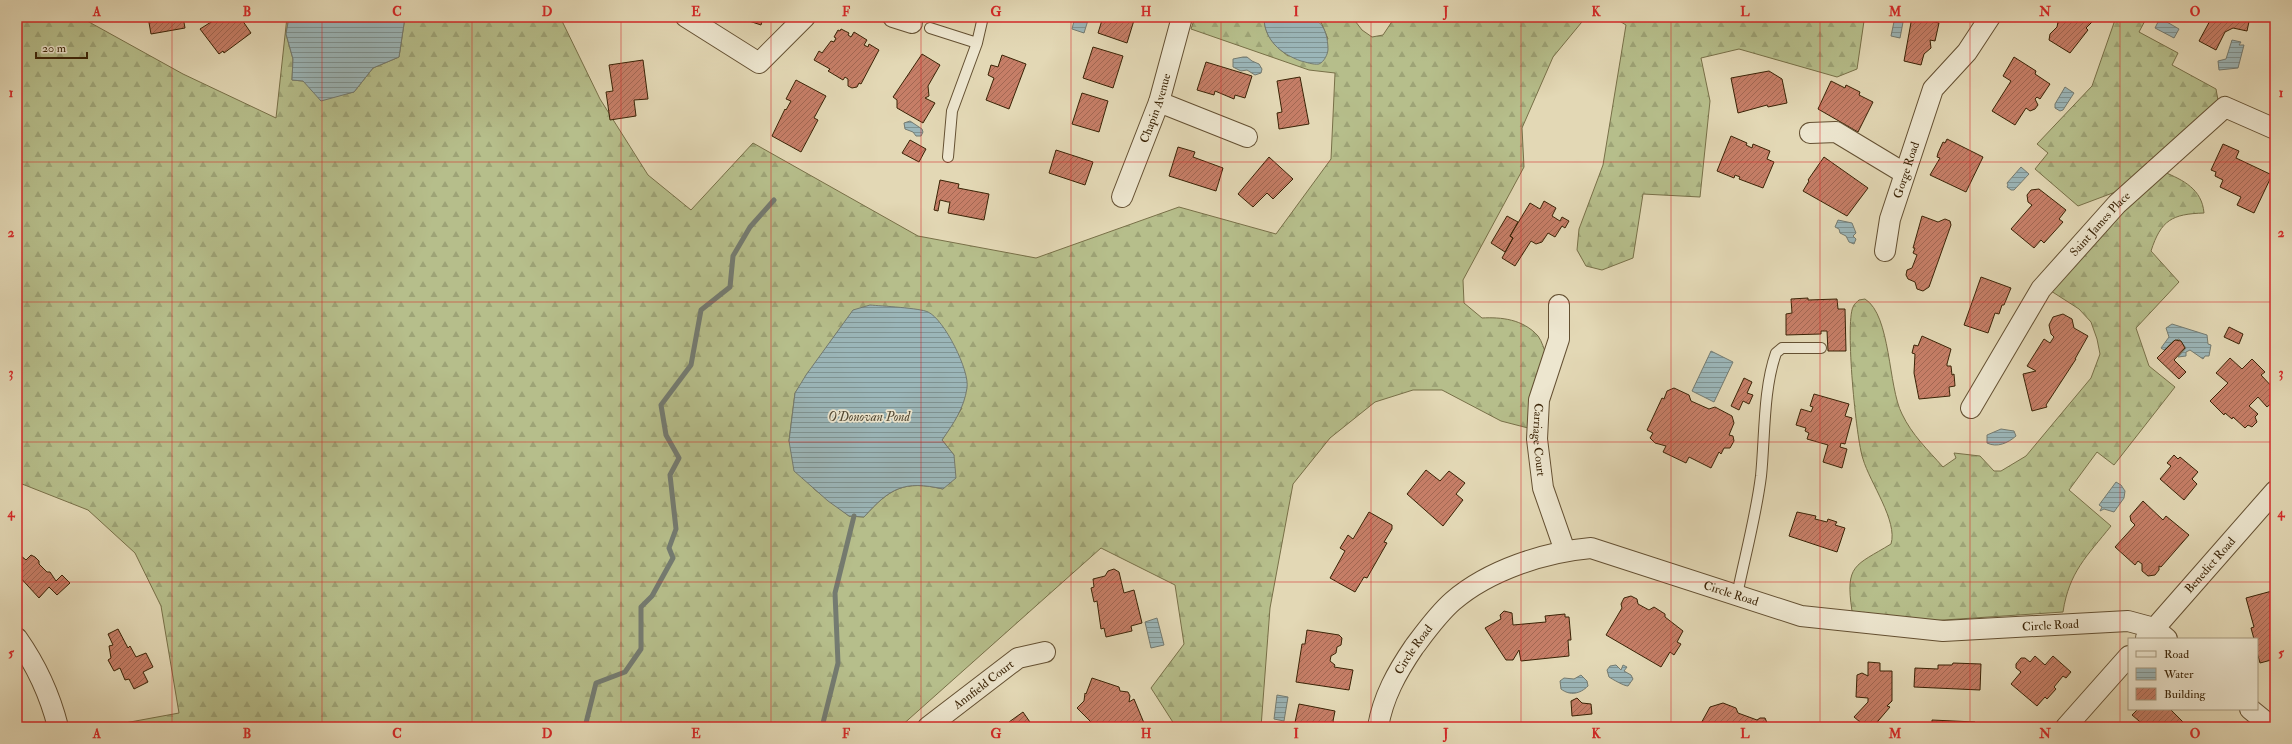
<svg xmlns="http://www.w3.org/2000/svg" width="2292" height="744" font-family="'IM FELL Double Pica',serif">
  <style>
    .forest { fill: url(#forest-firs); stroke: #787048; fill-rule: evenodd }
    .water { fill: url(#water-rules); stroke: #747b71 }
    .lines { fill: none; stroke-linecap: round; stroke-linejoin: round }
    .stream { stroke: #747b71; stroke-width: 5 }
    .building { fill: url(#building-hatch); stroke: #3a2306 }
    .lane-casing { stroke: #645032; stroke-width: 12 }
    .street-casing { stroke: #645032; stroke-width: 22 }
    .lane { stroke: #ede6cf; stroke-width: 10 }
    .street { stroke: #ede6cf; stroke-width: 20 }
    .grid { fill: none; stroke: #d62828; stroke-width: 1; stroke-opacity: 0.55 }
    .labels { text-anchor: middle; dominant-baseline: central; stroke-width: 3.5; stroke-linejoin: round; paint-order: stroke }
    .street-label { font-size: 12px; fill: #3a2306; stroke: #ede6cf }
    .water-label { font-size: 13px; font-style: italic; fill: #524833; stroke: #ede6cf }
    .neatline { fill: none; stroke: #d62828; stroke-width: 1.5 }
    .grid-label { font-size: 13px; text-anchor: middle; font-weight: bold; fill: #d62828 }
  </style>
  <defs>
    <pattern id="forest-firs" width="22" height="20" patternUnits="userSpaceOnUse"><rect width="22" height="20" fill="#b6be8b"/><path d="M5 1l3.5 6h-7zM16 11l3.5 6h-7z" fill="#9da376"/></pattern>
    <pattern id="water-rules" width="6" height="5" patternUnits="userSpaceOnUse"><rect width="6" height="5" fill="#9bb6b9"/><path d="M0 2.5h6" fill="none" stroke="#7f9494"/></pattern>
    <pattern id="building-hatch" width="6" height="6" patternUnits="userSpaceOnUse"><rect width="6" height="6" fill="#c67e67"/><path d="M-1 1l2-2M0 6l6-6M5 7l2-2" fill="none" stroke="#a26753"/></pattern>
  </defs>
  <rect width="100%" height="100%" fill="#e3d8b5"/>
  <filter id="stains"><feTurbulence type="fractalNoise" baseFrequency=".005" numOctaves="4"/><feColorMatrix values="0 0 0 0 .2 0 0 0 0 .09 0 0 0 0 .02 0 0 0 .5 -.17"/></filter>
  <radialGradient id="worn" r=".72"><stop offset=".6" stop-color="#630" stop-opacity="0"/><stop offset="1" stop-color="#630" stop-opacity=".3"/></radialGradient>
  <path class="forest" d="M17,17H80L183,74L276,118L287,17H289L286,34L293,59L292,80L303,81L339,95L354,92L373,68L399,57L405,17H558L561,19L600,99L648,175L691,210L753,143L918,236L1036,258L1179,207L1276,234L1331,159L1335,73L1309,70L1191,29L1195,17H1264C1264,35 1275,46 1288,56L1328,39L1321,22L1311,17H1352L1362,30L1372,37L1383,35L1395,17H1586L1553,57L1522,128L1524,167L1463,280L1464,303L1482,318C1501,317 1523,319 1538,336C1542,341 1544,350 1547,356L1531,398L1528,428L1501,421L1442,390H1413L1375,402L1330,438L1293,484L1270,608L1261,727H1176L1151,688L1184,644L1175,585L1101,548L900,727H103L179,713L161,606L135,553L88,510L17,482ZM838,331L962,408L942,440L954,455L943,489C904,480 890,488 864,517L849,516L814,489L789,441L795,393Z
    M1613,17H1860L1864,21L1857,69L1837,77L1739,49L1701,58L1710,101L1700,197L1643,194L1633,258L1602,270L1586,266L1577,250L1579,229L1603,165L1626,25Z
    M2116,17H2147L2139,32L2178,53L2172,65L2216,89L2218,100L2118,191L2078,206L2035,169L2048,153L2037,144L2092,86Z
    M2164,172C2183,180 2202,189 2204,213C2172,214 2161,220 2151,251L2179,282L2136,328L2149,366L2175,387L2114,465L2097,452L2069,490L2111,526C2087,556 2069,572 2063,612L1914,622L1852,611C1845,564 1855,566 1891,544C1898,521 1870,483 1863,459C1856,439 1845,324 1853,307C1854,304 1857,302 1859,300L1865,299C1891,315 1888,387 1902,414C1912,435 1928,450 1943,467L1956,458L1954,453L1980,456L1994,471H2001L2026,456L2091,378L2100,354L2097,339L2091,322L2079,309L2051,291L2111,221Z"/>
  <path class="water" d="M289,17H405L399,57L373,68L354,92L321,101L303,81L292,80L293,59L286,34Z
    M1075,17H1089L1084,33L1072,29Z
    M1264,17C1296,17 1327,6 1328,49C1328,54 1324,62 1319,64C1313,65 1306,62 1301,61C1281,54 1264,40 1264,17Z
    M1895,17H1904L1900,38L1891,36Z
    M2160,18L2179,29L2174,38L2155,28Z
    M2232,40L2241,42L2239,45H2244L2238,68L2219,70L2218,61L2226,59Z
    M1243,57H1247L1252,61L1259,64L1262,69L1261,73L1255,75L1247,70L1241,71L1233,67V59Z
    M2065,87L2074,93L2063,110L2060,111L2055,108V104Z
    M910,121L922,129L923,132L921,136H916L913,132L905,129L904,123Z
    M2021,167L2029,174L2014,190H2011L2007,187L2008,185L2007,183Z
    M1838,220L1852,223L1856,233L1853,236L1856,239L1854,244L1849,242L1846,236L1840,233L1839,229L1835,227Z
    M870,305C881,306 920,308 928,312C944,319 970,371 967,388C964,408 954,423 942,440L954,455L956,478L943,489C904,480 890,488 864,517L849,516L828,501L794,471L789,441L795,393L806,375L853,310Z
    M2172,324L2207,335L2208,344L2211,345L2209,356H2205L2203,359L2190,350L2186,352V356L2178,357L2186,348L2179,339L2173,341L2164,350L2161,348L2169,337L2166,328Z
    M1711,351L1733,362L1714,402L1692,391Z
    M2001,429L2014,431L2016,436C2008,443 1997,448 1987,443V435Z
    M2116,482L2121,485L2125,491L2124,498L2114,512L2104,509L2100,511L2102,507L2099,505Z
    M1157,618L1164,645L1151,648L1145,622Z
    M1616,665L1621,670L1623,665L1627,667L1624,671L1631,675L1633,679L1628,686C1624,686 1612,679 1609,677L1607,670L1610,666Z
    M1581,675L1587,681L1588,686C1580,694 1570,696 1561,689L1560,681L1564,678L1574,679Z
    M1277,695L1288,697L1284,721L1274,719Z"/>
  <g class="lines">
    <path class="stream" d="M585,727L596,683L625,672L641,649V607L652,596L673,558L669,548L676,529L670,475L679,458L666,435L661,405L691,365L701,310L730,287L733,256L750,227L774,200
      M822,727L838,663L835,593L854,516"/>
  </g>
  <path class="building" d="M148,17H183L185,28L151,34Z
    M219,17H240L251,33L224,53L223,51L219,54L200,29Z
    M737,17H763L761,25Z
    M1103,17H1135L1127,43L1098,33Z
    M1912,17L1939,23L1935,41L1930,40L1931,48L1924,54L1921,65L1904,61Z
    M2059,17H2093L2092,22L2086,28L2088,30L2070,53L2049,40L2050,34L2057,27Z
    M2212,17H2250L2247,31L2233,28L2225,32L2216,50L2199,41Z
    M841,29L849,33L848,35L851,37L854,32L867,40L864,45L868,47L869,44L879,50L861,84L859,83L857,87L852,88L848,86V79L845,77L843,80L828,71L830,69L814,60L819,51L822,53L831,41L834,42L836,38L834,37L838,30L840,31Z
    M1093,47L1123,56L1113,88L1083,78Z
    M922,54L940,65L928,86L929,96L925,98L935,103L923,123L897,108V100L893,97Z
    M1002,55L1026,64L1009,109L986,100L994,78L988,75L991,65L998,67Z
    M2014,57L2036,71L2035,74L2050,84L2040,99L2037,97L2035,99L2038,105L2035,109L2030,111L2026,108L2015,125L1992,111L2011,81L2003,76Z
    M643,60L648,99L634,100L636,116L610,120L606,92L613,91L609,65Z
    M1206,62L1252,76L1245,98L1235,95L1234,99L1215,91L1214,95L1197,90Z
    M1769,71L1782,79L1787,103L1768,107L1767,105L1738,113L1731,78Z
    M1300,77L1309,124L1279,129L1277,113L1282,112L1277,81Z
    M796,80L826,96L814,118L818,120L801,152L772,136L785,109L786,110L791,101L786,99Z
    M1831,81L1845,88L1846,85L1860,92L1859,95L1873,102L1858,132L1818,109Z
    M1082,93L1108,101L1099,132L1072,124Z
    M1731,136L1747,143L1746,145L1752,148L1753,144L1770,151L1767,159L1774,162L1763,188L1739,179L1740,177L1735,175L1734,178L1717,171Z
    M1947,139L1983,157L1966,192L1930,175L1940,158L1937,157L1938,153L1943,142L1945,143Z
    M910,140L926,149L919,162L902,153Z
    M2223,144L2239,151L2236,158L2272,175L2254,213L2237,205L2241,197L2220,187L2223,180L2215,176L2216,172L2211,170Z
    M1178,147L1195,152L1193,157L1223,168L1216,191L1169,176Z
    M1056,150L1093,162L1085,185L1049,173Z
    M1269,157L1293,179L1273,199L1267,193L1253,207L1238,194Z
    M1824,157L1868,188L1847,216L1803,191L1809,181L1808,180Z
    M940,180L959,184L958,188L989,194L984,220L948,213L950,202H948L940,200L938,211L934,210Z
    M2039,189L2066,210L2059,219L2063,222L2044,243L2041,240L2034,248L2011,229L2032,205L2028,202L2027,195L2031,190Z
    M1544,201L1556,208L1552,216L1560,221L1562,217L1569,221L1565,228L1562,226L1555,237L1548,233L1542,242L1536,244L1531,241L1515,266L1502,258L1513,238L1510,236L1530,203L1540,209Z
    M1507,216L1518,222L1510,236L1513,238L1505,252L1491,243Z
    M1922,216L1938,222L1945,219L1950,221L1951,225L1929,287L1923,291L1917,289L1915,282L1908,279L1906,275L1907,270L1912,268L1917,255L1913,253L1915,248H1913Z
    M1981,277L2011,288L2004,305H2002L1999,314L1995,313L1988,333L1964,325Z
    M1808,298V300L1837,299L1838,309H1845L1846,351H1828L1827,331H1821V334L1786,335V314L1792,313L1791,299Z
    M2063,314L2072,319L2074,328L2088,336L2075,359H2076L2046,405L2047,407L2032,411L2023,374L2036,371L2027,366L2044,339L2050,343L2054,337L2051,334L2049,325L2053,317Z
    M2229,327L2243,334L2239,344L2224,337Z
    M1922,336L1951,349L1947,364V366H1951L1952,375L1954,374L1955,386L1949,387L1950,396L1919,399L1914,373L1915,354L1912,353L1914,345L1918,346Z
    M2175,340L2181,341L2185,348L2174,360L2186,372L2179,379L2157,358Z
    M2230,358L2242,369L2252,359L2265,372L2261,375L2275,390V400L2267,407L2258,397L2249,406L2258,414L2255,417L2257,422L2252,427L2248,425L2245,428L2233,417L2232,419L2225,413L2224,415L2210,401L2228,383L2216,373Z
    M1744,378L1752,382L1747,393L1753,395L1749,404L1743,401L1739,410L1731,406Z
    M1674,388L1689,395L1691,401L1709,409L1715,407L1732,416L1734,423L1729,435L1733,436L1734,441L1730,448H1724L1721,454L1719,452L1711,468L1689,457L1686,463L1663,452L1666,446L1655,443L1650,438L1653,433L1647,430L1662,398L1664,399L1667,391Z
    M1814,394L1849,404L1845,416L1852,418L1845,444L1841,443L1840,447L1847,449L1842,468L1823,462L1828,445L1807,439L1809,433L1805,431L1806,428L1796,425L1801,409L1811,412L1813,407L1810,406Z
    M2174,455L2178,459L2180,457L2198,472L2192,479L2197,484L2184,500L2160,479L2171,466L2167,463Z
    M1426,470L1440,481L1449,471L1465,483L1456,494L1463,500L1443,526L1407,494Z
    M2143,501L2163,520L2166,516L2189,535L2161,567L2159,566V570L2155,575L2148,576L2142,571V564L2138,561L2135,565L2115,547L2135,525L2131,521L2130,516Z
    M1369,512L1392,525V529L1384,542L1387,543L1367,578L1364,577L1355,592L1330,578L1345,551L1340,548L1348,535L1353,539Z
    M1797,512L1816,516L1815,519L1827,522L1828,519L1837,522L1835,525L1845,528L1837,552L1789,536Z
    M20,555L26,560L31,555L35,557L39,561V564L47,572H50L56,581L62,575L70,583L57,595L49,587L39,598L17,574V558Z
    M1114,569L1119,572L1124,593L1134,590L1142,623L1131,626L1132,631L1106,637L1104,628L1101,629L1097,601L1094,602L1091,588L1094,587L1093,579L1105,576L1108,571Z
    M2272,591L2275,603V659L2260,663L2257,652V639H2254L2251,628L2254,627L2246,598Z
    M1631,596L1637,599L1638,604L1649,610L1654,607L1665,614V617L1683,631L1677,642L1681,644L1674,655L1670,652L1661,667L1606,635L1622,608L1621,604L1624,598Z
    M1504,611L1512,613L1513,625L1546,622L1545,616L1565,614V617H1569L1571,640H1568L1569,656L1521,661L1519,650L1513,660H1506L1485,628L1501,619L1500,615Z
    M118,629L128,648L130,646L136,657L146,653L153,667L143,672L148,682L134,689L129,679L125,680L120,668L114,671L108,660L111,658L109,646L113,645L108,634Z
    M1307,630L1339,635L1342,638L1341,645L1337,647L1336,653L1331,656L1330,661L1335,665L1334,667L1353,670L1349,690L1296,682L1302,644H1305Z
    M2035,656L2045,665L2053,656L2071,672L2066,678L2063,676L2054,687L2056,689L2047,699L2045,697L2037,706L2011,684L2021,672L2016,668V664L2021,658H2025L2030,662Z
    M1868,662L1880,663V671H1892V701L1887,706L1890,707L1873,727H1866L1854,717L1868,702V698L1856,697L1857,675L1862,673L1868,676Z
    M1953,663L1981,664L1980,690L1914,687L1915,668L1938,669V665H1952Z
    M1092,678L1119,687L1120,691L1128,692L1130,696L1129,702L1134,699L1144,723L1134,727H1096L1077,708L1084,701L1085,693L1086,694Z
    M1577,698L1582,703L1591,704L1592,714L1572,716L1571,701Z
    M1723,703L1736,708L1738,713L1757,720L1760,718H1765L1768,725L1774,727H1699L1710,707Z
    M1299,704L1335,711L1333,721L1336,727H1294Z
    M2138,709H2170L2188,727H2146L2132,715Z
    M1023,712L1032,725L1029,727H1011L1009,722Z
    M1932,720L1975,722L1974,727H1932Z"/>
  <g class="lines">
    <g class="lane-casing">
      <path id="lane" d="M930,28L977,43
        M948,157L952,111L977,43L983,17
        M1737,595C1745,556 1756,516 1761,476C1765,437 1763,390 1776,353L1782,348H1821"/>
    </g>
    <g class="street-casing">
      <g id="street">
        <path d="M686,17L759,63L805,17"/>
        <path d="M893,17L912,23"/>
        <path d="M1159,102L1247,137"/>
        <path d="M1810,133L1836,132L1904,173"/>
        <path id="s1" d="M1122,197L1159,102L1182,17"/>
        <path id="s2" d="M1885,251L1890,219L1933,89L1967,52L1990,17"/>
        <path id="s3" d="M1559,305V339L1539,400L1537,439L1543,488L1565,551"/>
        <path id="s4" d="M1971,408L2041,289L2117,204L2225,107L2275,129"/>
        <path d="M17,638C36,665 50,695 58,727"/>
        <path id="s5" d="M2146,638L2275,491"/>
        <path d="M2250,709L2272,727"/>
        <path id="s6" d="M928,727L1018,658L1045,652"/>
        <path id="s7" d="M1378,727C1383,697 1397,672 1414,647C1426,631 1438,614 1453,601C1489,570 1545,552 1591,548L1801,616L1943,631L2128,621L2154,628L2167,639"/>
        <path d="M2066,727L2129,656"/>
      </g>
    </g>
    <use href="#lane" class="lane"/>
    <use href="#street" class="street"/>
  </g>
  <path class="grid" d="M172,17V727M322,17V727M472,17V727M621,17V727M771,17V727M921,17V727M1071,17V727M1221,17V727M1371,17V727M1521,17V727M1671,17V727M1820,17V727M1970,17V727M2120,17V727M17,162H2275M17,302H2275M17,442H2275M17,582H2275"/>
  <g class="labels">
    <g class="street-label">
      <text stroke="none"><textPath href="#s1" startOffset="95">Chapin Avenue</textPath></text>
      <text stroke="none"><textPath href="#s2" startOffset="84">Gorge Road</textPath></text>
      <text stroke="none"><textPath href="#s4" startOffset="226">Saint James Place</textPath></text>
      <text stroke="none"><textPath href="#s3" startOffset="138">Carriage Court</textPath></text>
      <text stroke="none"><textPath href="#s5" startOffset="97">Benedict Road</textPath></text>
      <text stroke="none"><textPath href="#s7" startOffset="446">Circle Road</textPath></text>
      <text stroke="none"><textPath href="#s7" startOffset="770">Circle Road</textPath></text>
      <text stroke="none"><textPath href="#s7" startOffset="86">Circle Road</textPath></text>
      <text stroke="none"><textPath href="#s6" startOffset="70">Annfield Court</textPath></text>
    </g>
    <g class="water-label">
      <text x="869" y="417">O'Donovan Pond</text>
    </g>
  </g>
  <rect width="2292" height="744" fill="none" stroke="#e3d8b5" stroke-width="44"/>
  <rect x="2128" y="638" width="130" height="72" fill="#ede6cf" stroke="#a5987f"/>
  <rect x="2136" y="651" width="20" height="6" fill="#ede6cf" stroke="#a5987f"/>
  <text x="2164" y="658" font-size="12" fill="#3a2306">Road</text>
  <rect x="2136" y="668" width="20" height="12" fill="url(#water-rules)" stroke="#a5987f"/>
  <text x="2164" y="678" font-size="12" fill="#3a2306">Water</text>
  <rect x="2136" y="688" width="20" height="12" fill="url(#building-hatch)" stroke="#a5987f"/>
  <text x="2164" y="698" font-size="12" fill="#3a2306">Building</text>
  <path d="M36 52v6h51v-6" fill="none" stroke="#3a2306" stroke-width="2"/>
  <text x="42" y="52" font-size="12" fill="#3a2306" stroke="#ede6cf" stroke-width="3" paint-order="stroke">20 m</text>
  <rect x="22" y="22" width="2248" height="700" class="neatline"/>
  <g class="grid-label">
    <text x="97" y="16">A</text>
    <text x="247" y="16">B</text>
    <text x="397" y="16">C</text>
    <text x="547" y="16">D</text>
    <text x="696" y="16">E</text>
    <text x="846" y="16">F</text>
    <text x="996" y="16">G</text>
    <text x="1146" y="16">H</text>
    <text x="1296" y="16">I</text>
    <text x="1446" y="16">J</text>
    <text x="1596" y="16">K</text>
    <text x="1745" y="16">L</text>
    <text x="1895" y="16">M</text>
    <text x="2045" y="16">N</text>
    <text x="2195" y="16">O</text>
    <text x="11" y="97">1</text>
    <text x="2281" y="97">1</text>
    <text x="11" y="237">2</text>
    <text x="2281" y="237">2</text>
    <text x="11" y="377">3</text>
    <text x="2281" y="377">3</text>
    <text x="11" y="517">4</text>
    <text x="2281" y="517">4</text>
    <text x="11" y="657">5</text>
    <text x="2281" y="657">5</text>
    <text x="97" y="738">A</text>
    <text x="247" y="738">B</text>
    <text x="397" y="738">C</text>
    <text x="547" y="738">D</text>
    <text x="696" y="738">E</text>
    <text x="846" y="738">F</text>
    <text x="996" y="738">G</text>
    <text x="1146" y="738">H</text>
    <text x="1296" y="738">I</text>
    <text x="1446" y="738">J</text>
    <text x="1596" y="738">K</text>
    <text x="1745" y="738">L</text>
    <text x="1895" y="738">M</text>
    <text x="2045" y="738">N</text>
    <text x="2195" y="738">O</text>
  </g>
  <rect width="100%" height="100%" filter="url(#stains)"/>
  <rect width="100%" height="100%" fill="url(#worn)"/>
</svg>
